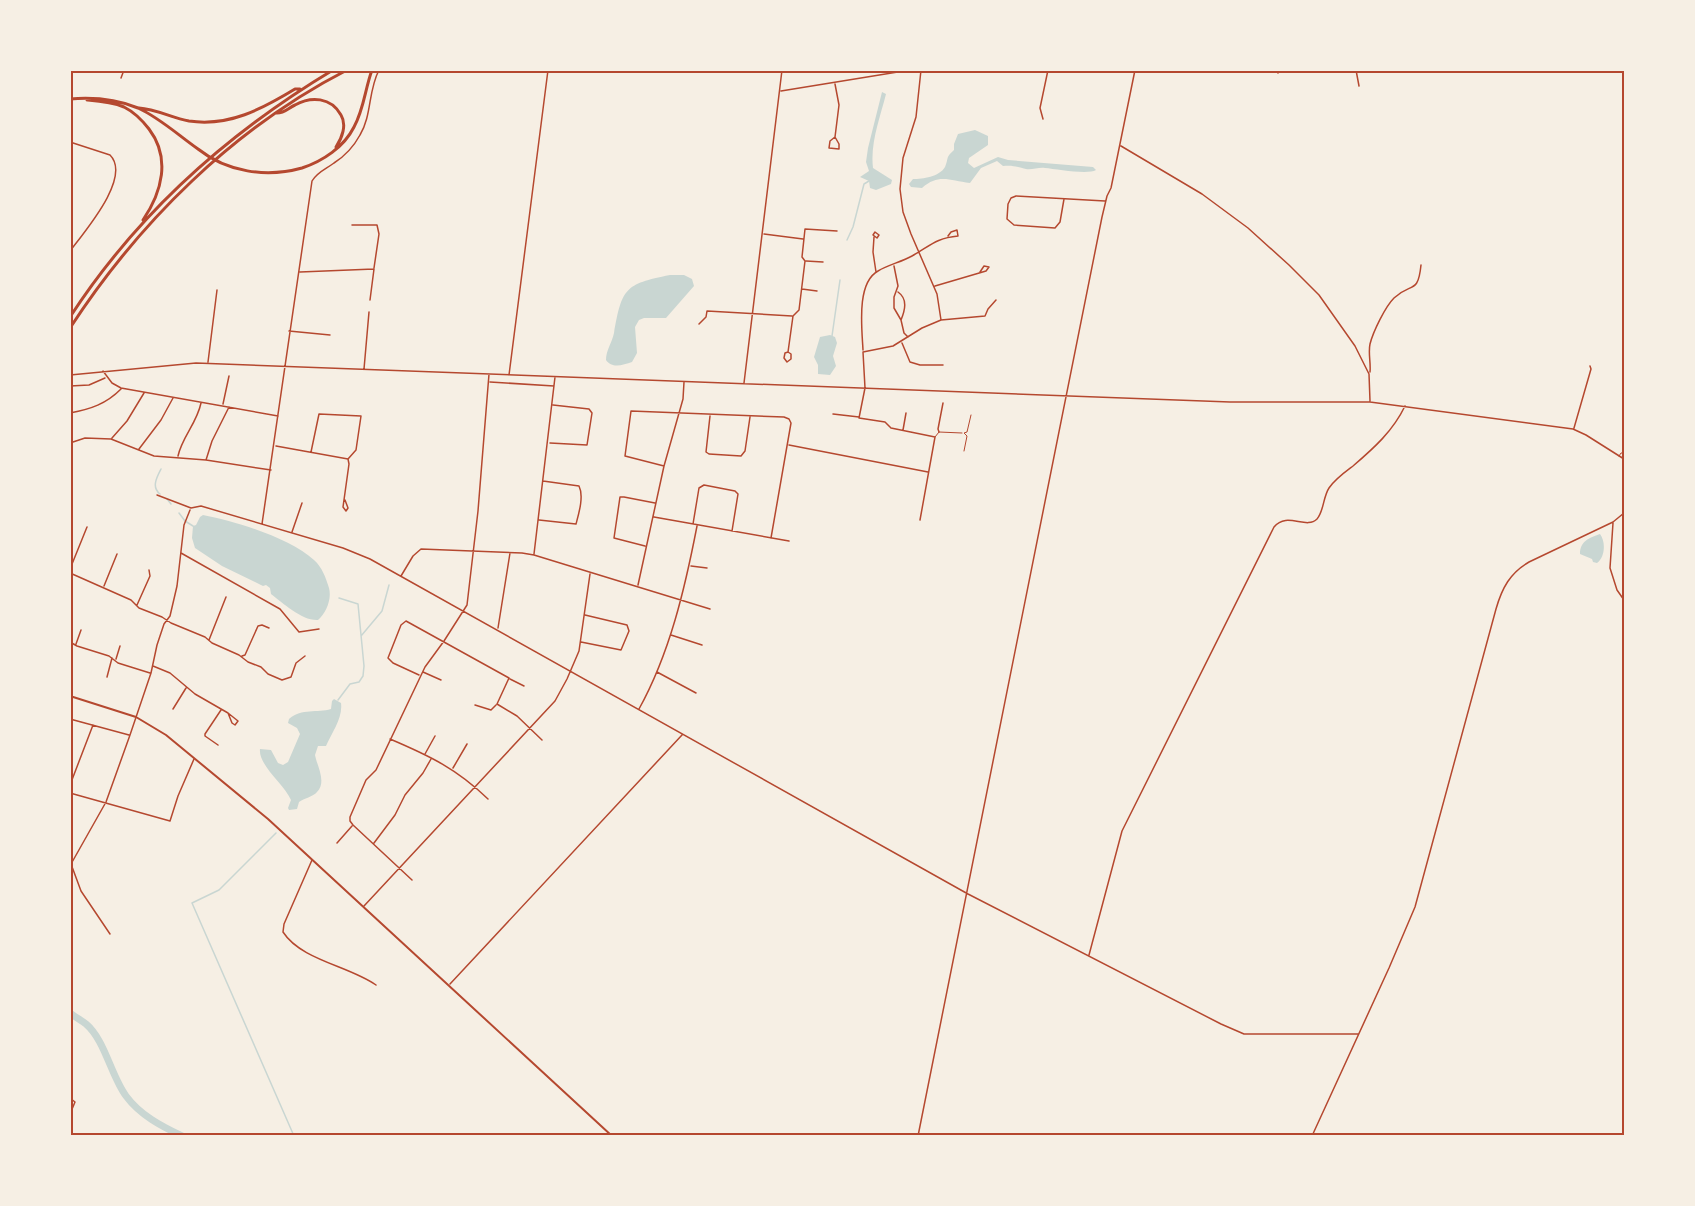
<svg xmlns="http://www.w3.org/2000/svg" width="1695" height="1206" font-family="'PT Sans Narrow',sans-serif">
  <style>
    .water { fill: #c9d6d2 }
    .lines { fill: none; stroke-linecap: round; stroke-linejoin: round }
    .stream { stroke: #c9d6d2; stroke-width: 1.5 }
    .river { stroke: #c9d6d2; stroke-width: 7 }
    .service { stroke: #b5482f; stroke-width: 1 }
    .minor { stroke: #b5482f; stroke-width: 1.5 }
    .secondary { stroke: #b5482f; stroke-width: 2 }
    .trunk { stroke: #b5482f; stroke-width: 3 }
    .neatline { fill: none; stroke: #b5482f; stroke-width: 2 }
  </style>
  <rect width="100%" height="100%" fill="#f6efe4"/>
  <path class="water" d="M882,92L886,94C880,118 870,143 873,168L892,180L891,184L876,190L870,188L869,181L860,177L869,171L866,162L868,148Z
    M975,130L988,136V145L969,158L968,163L974,168L998,157L1008,160L1093,167L1096,170C1088,175 1056,169 1045,168C1039,167 1032,170 1026,169C1016,167 1014,165 1003,166L997,161L981,168L970,183C950,181 939,173 922,188L911,187L909,184L913,179C923,179 939,177 945,167C949,158 945,158 954,150V144L958,134Z
    M670,275H684L692,279L694,286L666,318H644L639,320L635,327L637,353L632,362C623,365 612,369 606,360C606,350 612,343 614,333C622,289 624,284 670,275Z
    M830,335L835,337L837,343L833,356L836,366L830,375L818,374V365L814,357L820,337Z
    M203,515C235,521 290,538 314,560C322,567 326,578 329,588C332,599 326,613 318,620C302,621 283,603 271,594L270,588L266,585L263,586L222,566L195,548L192,538L193,526L196,525L200,517Z
    M1600,534C1606,542 1605,557 1597,563L1593,562L1592,559L1580,554C1580,541 1589,538 1600,534Z
    M334,699L341,703C343,718 332,732 326,746H318L315,755C317,766 327,782 317,792C313,797 304,798 299,802L297,809L289,810L288,808L291,800C284,784 258,765 260,749L271,750L278,763L283,765L288,762L300,734L297,728L288,723L289,719C302,708 317,713 331,709L332,701Z"/>
  <g class="lines">
    <path class="stream" d="M847,240L853,227L864,184L869,181
      M832,336L840,280
      M160,494C151,487 157,477 161,469
      M167,499L171,504
      M179,513L185,521L193,526
      M361,636L382,611L389,585
      M338,700L350,684L359,682L363,676L364,666L358,604L339,598
      M276,833L219,890L192,903L294,1136"/>
    <path class="river" d="M70,1013C75,1017 81,1020 86,1024C105,1040 111,1076 126,1096C140,1115 161,1126 182,1136"/>
    <path class="service" d="M935,437L939,432L962,433
      M964,451L967,436L964,433L967,432L971,415
      M1619,456L1621,453H1624"/>
    <path class="minor" d="M1277,70L1278,73
      M1356,70L1359,86
      M121,78L124,70
      M835,84L839,105L835,137L839,144V149L829,148L830,141L835,137
      M781,91L910,70
      M1043,119L1040,108L1048,70
      M70,142L110,155C132,177 85,231 70,251
      M1121,146L1202,194L1248,228L1289,265L1319,295L1355,346L1369,374L1370,401
      M1064,199L1060,222L1055,228L1014,225L1007,219L1008,204L1011,198L1016,196L1105,201
      M352,225H377L379,234L374,268
      M875,232L879,235L877,238L873,235Z
      M764,234L803,239
      M874,237L873,252L876,272
      M806,261L823,262
      M894,266L898,286L894,297V308L901,320L904,333L908,337
      M300,272L374,269L370,300
      M935,286L986,271L989,267L984,266L980,272
      M802,289L817,291
      M898,292C908,299 905,310 901,320
      M941,320L985,316L988,309L996,300
      M699,324L706,317L707,311L792,316
      M289,331L330,335
      M902,343L910,362L920,365H943
      M863,350C862,329 856,283 878,271C888,265 901,262 912,256C930,246 936,238 958,236L957,230L951,232L948,236
      M788,352L791,354V359L787,362L784,358L785,353L788,352L793,316L799,310L805,261L802,257L805,229L837,231
      M208,362L217,290
      M364,369L369,312
      M103,371L112,383L121,388L278,416
      M1370,372C1371,363 1368,353 1370,344C1373,332 1385,307 1394,298C1411,282 1418,295 1421,265
      M70,375L196,363L1230,402H1370L1573,429L1586,435L1624,459
      M509,375L548,70
      M490,382L554,386
      M744,383L782,70
      M70,386L89,385L105,378
      M223,404L229,376
      M70,413C91,409 106,404 121,389
      M833,414L859,417
      M710,416L706,452L709,454L741,456L745,451L750,417
      M1574,428L1591,369L1590,366
      M903,430L906,413
      M939,432L938,429L943,403
      M112,438L127,421L144,393
      M70,443L85,438L111,439L154,456L206,460L271,470
      M550,443L587,445L592,413L589,409L553,405
      M789,445L928,472
      M276,446L348,459L349,464L343,507L346,511L348,508L345,500
      M139,449L161,420L173,398
      M311,452L319,414L361,416L356,450L348,459
      M178,456C182,437 197,423 201,403
      M206,460L212,441L229,407
      M664,466L625,456L631,411L784,417L789,419L791,423L771,538
      M157,495L191,508L201,506L343,548L370,559L968,894L1221,1024L1244,1034H1358
      M654,517L789,541
      M539,520L576,524C579,513 584,496 579,486L543,481
      M920,520L935,437L891,428L885,422L859,418L865,388L863,352L893,346L922,328L941,320L937,294L911,234L903,212L900,189L903,158L916,117L921,70
      M1613,523L1610,568L1617,590L1624,600
      M262,524L312,181C317,172 326,169 334,163C345,156 354,146 360,135C372,115 368,91 379,70
      M693,524L699,488L704,485L735,491L738,494L732,531
      M292,532L302,503
      M645,546L614,538L620,497H624L655,503
      M181,553L280,609L299,632L319,629
      M534,554L555,377
      M691,566L707,568
      M70,569L87,527
      M70,573L131,600L139,608L162,617L171,623L205,637L212,643L239,655L248,662L261,667L268,674L282,680L291,677L296,663L305,656
      M401,576L413,556L421,549L522,553L534,555L710,609
      M638,585L664,466L683,399L684,382
      M104,586L117,554
      M137,605L150,576L149,570
      M498,628L510,553
      M671,635L702,645
      M209,640L226,597
      M70,642L77,646L109,656L118,663L150,673
      M581,642L621,650L629,631L627,625L585,615
      M76,644L81,630
      M242,656L245,655L258,626L262,625L269,628
      M116,659L120,646
      M153,666L170,673L195,694L228,713L232,723L235,725L238,721L228,713
      M423,672L441,680
      M657,672L696,693
      M419,675L393,663L388,658L401,625L406,621L509,678L497,704L517,716L542,740
      M107,677L112,658
      M510,679L524,686
      M475,705L491,710L496,705
      M173,709L186,688
      M639,709C670,653 685,588 697,526
      M70,719L129,735
      M390,739C430,756 457,769 488,799
      M218,745L205,736V734L221,710
      M425,754L435,736
      M453,768L467,744
      M70,785L93,725
      M70,793L170,821L178,796L194,759
      M337,843L352,826
      M374,843L395,815L405,795L423,773L431,759
      M312,860L284,924L283,932C301,960 349,966 376,985
      M412,880L353,825L350,821V817L366,780L376,770L425,667L444,641L467,605L478,511L489,374
      M364,906L555,701L567,679L579,651L590,574
      M110,934L81,891L71,864L106,802L130,735L151,673L157,645L164,624L170,616L177,586L184,525L190,510
      M1089,955L1122,831L1274,527C1287,511 1306,530 1317,519C1324,511 1323,497 1329,488C1335,479 1345,472 1353,466C1374,448 1393,431 1405,406
      M450,984L682,735
      M70,1098L75,1102L70,1114
      M918,1136L1102,217L1107,196L1111,188L1135,70
      M1312,1136L1389,968L1415,907L1496,609C1502,588 1510,573 1529,562L1613,522L1624,513"/>
    <path class="secondary" d="M70,696L136,717L166,735L268,819L612,1136"/>
    <path class="trunk" d="M70,99C94,97 116,99 138,108C160,118 178,135 198,149C227,172 266,178 302,168C323,161 344,147 354,127C364,109 365,89 372,70
      M87,100C99,101 112,102 124,107C134,112 142,120 149,129C171,158 162,192 143,220
      M139,108C156,109 172,118 189,121C229,127 262,109 295,89H300
      M277,113C285,113 288,108 295,105C311,96 331,97 341,115C347,125 342,138 336,147
      M70,317C137,214 228,133 333,70
      M70,328C139,222 234,128 347,70"/>
  </g>
  <rect width="1695" height="1206" fill="none" stroke="#f6efe4" stroke-width="144"/>
  <rect x="72" y="72" width="1551" height="1062" class="neatline"/>
</svg>
